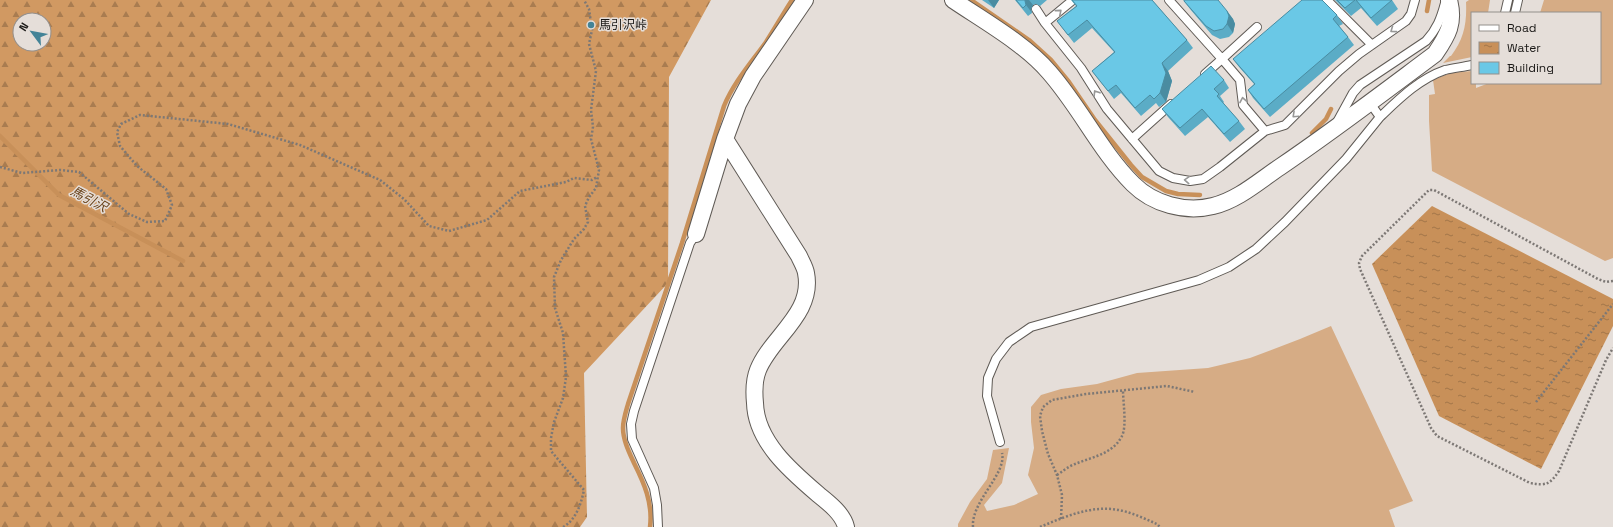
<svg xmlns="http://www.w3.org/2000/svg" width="1613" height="527" font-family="'Space Grotesk','Noto Sans JP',sans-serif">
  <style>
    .grass { fill: #d6ac85 }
    .forest { fill: url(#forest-firs); fill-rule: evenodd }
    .water { fill: url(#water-ripples) }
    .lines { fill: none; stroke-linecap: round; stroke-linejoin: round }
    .stream { stroke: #c89059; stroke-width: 4.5 }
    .service-casing { stroke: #5f5a55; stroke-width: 10 }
    .minor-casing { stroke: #5f5a55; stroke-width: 18 }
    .path { stroke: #7d7875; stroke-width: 2.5; stroke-dasharray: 2 2; stroke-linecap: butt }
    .service { stroke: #fff; stroke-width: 8 }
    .minor { stroke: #fff; stroke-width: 16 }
    .wall { fill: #5bacc6 }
    .shaded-wall { fill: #4a8ca1 }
    .building { fill: #6ac8e6; stroke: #4a8ca1 }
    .oneway { stroke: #989897 }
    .poi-dot { fill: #438397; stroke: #e5ded9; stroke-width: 1.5 }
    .labels { text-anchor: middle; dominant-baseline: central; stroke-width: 3; stroke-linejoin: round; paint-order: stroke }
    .poi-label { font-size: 12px; fill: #1b1917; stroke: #e5ded9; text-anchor: start }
    .water-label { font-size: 13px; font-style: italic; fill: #694219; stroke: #e5ded9 }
  </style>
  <defs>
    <pattern id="forest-firs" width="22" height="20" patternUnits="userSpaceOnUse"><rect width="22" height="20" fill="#d19962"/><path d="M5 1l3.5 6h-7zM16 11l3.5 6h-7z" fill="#a97c50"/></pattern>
    <pattern id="water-ripples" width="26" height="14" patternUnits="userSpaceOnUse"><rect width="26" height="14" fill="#c89059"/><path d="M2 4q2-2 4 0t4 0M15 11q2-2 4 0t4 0" fill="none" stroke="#a27549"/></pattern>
  </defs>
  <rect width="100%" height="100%" fill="#e5ded9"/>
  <path class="grass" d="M1469,0H1490L1488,13H1472V57L1443,63L1450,56H1451C1464,39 1467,23 1466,2Z
    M1544,0H1613V258L1605,261L1432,171L1429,121V95L1435,94L1433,80L1450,73L1472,71V83H1476V88L1489,83H1600V13H1540Z
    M1331,326L1413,501L1389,510L1395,527H958V524L970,502L987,479L993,450L1009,448L1002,483L984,505L987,511L1014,505L1038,494L1028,475L1034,448L1031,422V407L1041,395L1061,389L1097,384L1137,373L1208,368L1250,358L1300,339Z"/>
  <path class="forest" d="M0,0H711L669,77L668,283L584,373L587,517L580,527H0ZM20,20H44V44H20Z"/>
  <path class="water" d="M1432,206L1613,299V326L1541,469L1439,416L1372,264Z"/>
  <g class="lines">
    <path class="stream" d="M971,0L1029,40L1051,60L1069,82L1095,120L1131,165L1142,177L1166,191L1178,194L1200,195
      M1427,11L1429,0
      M1312,133L1326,119L1331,109
      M0,136L59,195L183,261
      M650,527C653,503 644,483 634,463C629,452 623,440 623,428C623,420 626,411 628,404L682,243L724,106C734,82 751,63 766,42C775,28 783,14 792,0"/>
    <g class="service-casing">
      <path id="service" d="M1169,0L1222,59L1205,74
        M1327,0L1372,45
        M1036,9L1045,23L1081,68L1107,109L1159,171L1173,178L1190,181L1203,179L1220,167L1265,131L1285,125L1339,71L1359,54L1406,21L1411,14L1415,0
        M1505,13L1508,0
        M1515,13L1518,0
        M1045,23L1073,0
        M1257,27L1222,59L1240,80L1243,105L1265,131
        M1380,117C1399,99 1419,79 1445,70C1453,68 1463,67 1472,65
        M1336,124L1353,93L1360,85L1426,41C1437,29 1441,18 1445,3
        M1132,139L1171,104
        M1000,442L987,396L988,378L996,359L1009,342L1031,327L1199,280L1229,267L1256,249L1285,222L1346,159L1380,117L1370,103
        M658,527L657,505L654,488L632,439L631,424L634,411L690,243L696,234"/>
    </g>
    <g class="minor-casing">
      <path id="minor" d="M953,0C984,21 1025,44 1049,72C1080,107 1100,151 1133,184C1153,204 1185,213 1213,206C1238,200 1259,181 1280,167C1333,131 1384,92 1435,54C1448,35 1455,23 1449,0
        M725,139L799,256C801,261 805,267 806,273C814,314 771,337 758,370C754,380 754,393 755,403C756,442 792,472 819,495C829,503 843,514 846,527
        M696,234L725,139L738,104L753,76L805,0"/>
    </g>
    <path class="path" d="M0,167L22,173L60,170L79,172L129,214L147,222L165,221L172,205L166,189L137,166L120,146L117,132L121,124L140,115L228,124L300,145L380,180L404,199L429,226L449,231L487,220L520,191L566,182L574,178L592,180L597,177
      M1613,281L1606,282L1598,279L1434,190H1429L1362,256L1359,263L1360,269L1431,428L1437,436L1530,483C1547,486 1550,484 1559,471L1606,360L1613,348
      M1536,402L1613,304
      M1057,475C1063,471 1069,466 1075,464C1092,457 1113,454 1122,436C1127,426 1123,402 1123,390
      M1061,519L1062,495L1057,475L1048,454L1042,431L1040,416L1043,407L1052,400L1086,394L1167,386L1195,392
      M563,527C576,520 581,504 584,490L551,451V438L554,422L563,398L566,377L563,333L555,308L554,277L561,260L574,239L584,229L588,222L585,206L589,197L596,188L599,170L591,139L593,127L591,110L596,71L589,44L592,30L589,9L584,0
      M973,527C971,501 1007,474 1002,453
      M1040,527C1062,518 1086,507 1111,509C1127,510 1143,518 1157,524L1160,527"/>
    <use href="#service" class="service"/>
    <use href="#minor" class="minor"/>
  </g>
  <path class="wall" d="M982,0H999L994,8Z
    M1015,0H1047L1040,6L1036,4L1033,5L1031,9L1032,13L1028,16Z
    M1071,0H1152L1187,40L1193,48L1168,71L1172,81L1166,102L1159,107L1156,103L1141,116L1121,93L1114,99L1092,71L1114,52L1092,28L1074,43L1057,21L1076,6Z
    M1335,0H1392L1398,9L1377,26L1361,8L1351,16Z
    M1184,1L1227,11L1233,19L1235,24L1233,33L1229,37L1220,39L1212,35L1190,9Z
    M1337,15L1343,24L1339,26L1348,37L1354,45L1270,117L1253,98L1248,90L1254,84L1239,67L1233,59Z
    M1224,80L1229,88L1220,96L1224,102L1223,103L1239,121L1245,129L1230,142L1208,117L1185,136L1168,117L1162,109Z"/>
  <path class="shaded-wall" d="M988,0H999L994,8Z
    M1025,0H1029L1033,5L1031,9L1032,13L1026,5L1025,1Z
    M1227,11L1233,19L1235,24L1233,33L1227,24Z
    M1162,63L1168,71L1172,81L1166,102L1160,93Z"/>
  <path class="building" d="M1016,0H1025V1L1026,5L1023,8Z
    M1072,0H1152L1187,40L1162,63L1166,73L1160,93L1154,99L1150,95L1135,108L1116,85L1108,91L1092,71L1115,52L1087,20L1068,35L1057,21L1077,6Z
    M1184,0H1218L1227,11L1229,16L1227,24L1223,29L1214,31L1206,26L1184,1Z
    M1302,0H1322L1337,15L1333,19L1348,37L1264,109L1248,90L1255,84L1233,59Z
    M1337,0H1355L1345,8Z
    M1356,0H1392L1371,18Z
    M1211,66L1224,80L1214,89L1219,94L1217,96L1239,121L1224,134L1202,109L1180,128L1162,109Z"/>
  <defs><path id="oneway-chevron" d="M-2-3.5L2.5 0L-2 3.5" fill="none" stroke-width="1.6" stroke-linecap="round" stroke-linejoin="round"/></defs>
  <g class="oneway">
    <use href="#oneway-chevron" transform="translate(1059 12) rotate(-40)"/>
    <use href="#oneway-chevron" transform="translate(1393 30) rotate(144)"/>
    <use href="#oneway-chevron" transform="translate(1096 93) rotate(-122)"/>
    <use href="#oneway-chevron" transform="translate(1243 100) rotate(-100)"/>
    <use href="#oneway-chevron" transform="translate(1295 115) rotate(137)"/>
    <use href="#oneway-chevron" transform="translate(1187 180) rotate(-176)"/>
  </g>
  <circle class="poi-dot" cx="591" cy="25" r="4"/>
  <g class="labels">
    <g class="poi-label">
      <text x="599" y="25">馬引沢峠</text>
    </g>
    <g class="water-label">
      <text transform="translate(89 199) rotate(28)">馬引沢</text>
    </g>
  </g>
  <rect x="1471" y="12" width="130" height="72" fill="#e5ded9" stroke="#948f8b"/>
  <rect x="1479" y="25" width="20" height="6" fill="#ffffff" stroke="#948f8b"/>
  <text x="1507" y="32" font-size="12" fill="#1b1917">Road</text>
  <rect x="1479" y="42" width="20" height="12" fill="url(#water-ripples)" stroke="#948f8b"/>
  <text x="1507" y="52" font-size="12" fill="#1b1917">Water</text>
  <rect x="1479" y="62" width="20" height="12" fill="#6ac8e6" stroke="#948f8b"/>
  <text x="1507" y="72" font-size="12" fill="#1b1917">Building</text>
  <g transform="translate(32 32) rotate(302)"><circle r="19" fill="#e5ded9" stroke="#948f8b"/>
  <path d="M0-3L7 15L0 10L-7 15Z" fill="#438397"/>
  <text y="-6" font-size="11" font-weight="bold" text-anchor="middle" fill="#1b1917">N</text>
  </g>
</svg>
